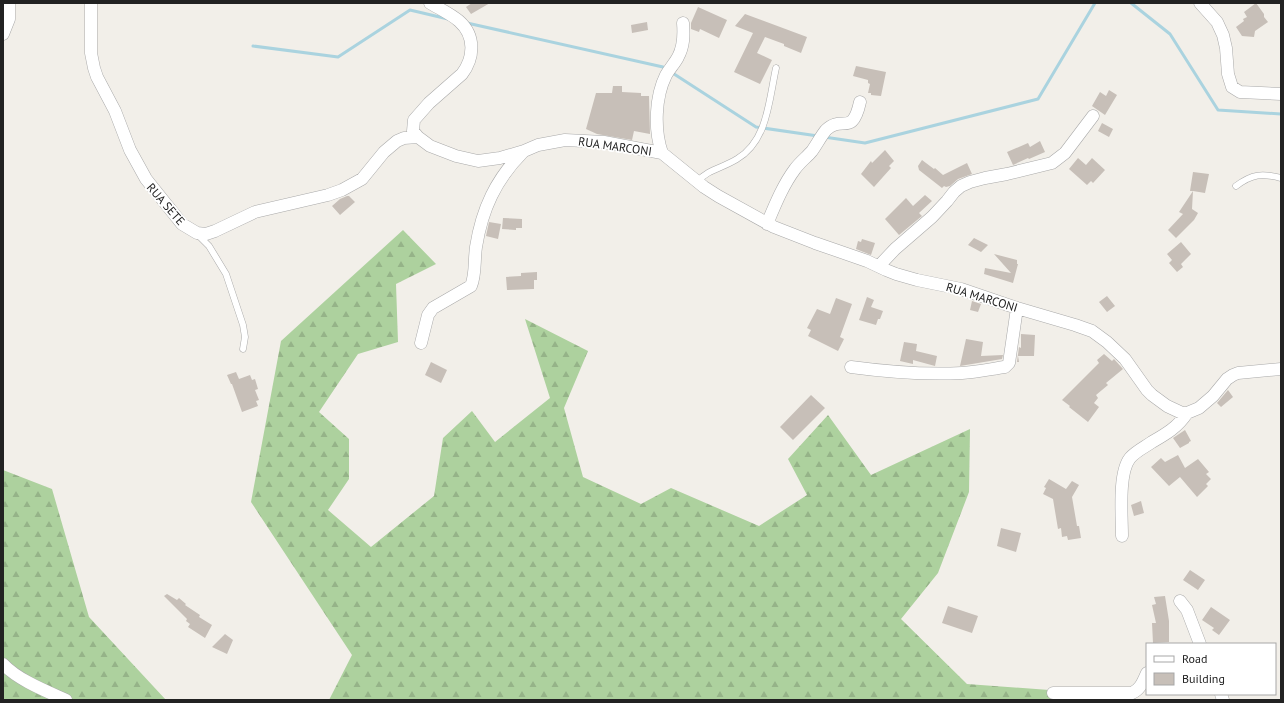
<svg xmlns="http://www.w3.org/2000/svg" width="1284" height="703" font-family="'PT Sans',sans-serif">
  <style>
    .forest { fill: url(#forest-firs) }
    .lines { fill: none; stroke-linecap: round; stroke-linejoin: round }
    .stream { stroke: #aad3df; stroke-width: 3 }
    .building { fill: #c7bfb8 }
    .lane-casing { stroke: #a9a9a9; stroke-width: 7 }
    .street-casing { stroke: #a9a9a9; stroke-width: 13 }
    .lane { stroke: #fff; stroke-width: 6 }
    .street { stroke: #fff; stroke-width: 12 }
    .labels { text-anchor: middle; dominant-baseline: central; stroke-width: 3.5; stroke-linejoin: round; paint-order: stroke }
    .street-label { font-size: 12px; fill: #222; stroke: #fff }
  </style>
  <defs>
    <pattern id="forest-firs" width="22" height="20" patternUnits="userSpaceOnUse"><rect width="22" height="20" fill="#add19e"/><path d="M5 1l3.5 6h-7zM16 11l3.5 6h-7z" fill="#95b388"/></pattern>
  </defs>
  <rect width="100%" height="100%" fill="#f2efe9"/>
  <path class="forest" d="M403,230L436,264L396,284L398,342L358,354L319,412L349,439V479L328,510L371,547L434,496L443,438L472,411L495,442L550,398L525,319L588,351L564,408L583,477L641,504L671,488L759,526L807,495L788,459L828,415L871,475L970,429L969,492L938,573L901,619L967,684L1116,695L1120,700H329L352,655L251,502L281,341Z
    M3,470L52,489L89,617L166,700H3Z"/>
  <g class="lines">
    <path class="stream" d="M1131,3L1170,34L1218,110L1281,114
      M467,23L663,67L666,69
      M253,46L338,57L410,10L448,19
      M671,72L756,127L818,136
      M824,137L865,143L1038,99L1095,3"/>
  </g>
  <path class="building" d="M472,3H490L471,14L466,7Z
    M1256,3L1264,14V17L1268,22L1255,31L1254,37L1242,36L1236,27L1244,21L1243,19L1247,17L1244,12Z
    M698,7L727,20L719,38L700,29L699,32L691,29V23Z
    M745,14L807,37L801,53L784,46V44L765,37L757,53L772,60L760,84L734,72L753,33L735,26Z
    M647,22L648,30L632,33L631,25Z
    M856,66L886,72L881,96L871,95V93H868L870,84L868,83V80L853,76Z
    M613,86H622V92L641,93V96H649L650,134L634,131L632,140L597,134L586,129L596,93H612Z
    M1109,90L1117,95L1105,115L1092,106L1100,92L1106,96Z
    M1102,123L1113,129L1109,137L1098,131Z
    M1040,141L1045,152L1029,159L1028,158L1013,165L1007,152L1028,143L1030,147Z
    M885,150L894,161L889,166L891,168L874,187L861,174L871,161L872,163Z
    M1078,158L1086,165L1092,158L1105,170L1093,183L1091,181L1087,185L1069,169Z
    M922,160L934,169L935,168L943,175L967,163L972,174L958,179L950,186L946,187L944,186L942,188L919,170L918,166Z
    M1193,172L1209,174L1205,193L1193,191L1192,209L1198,213L1194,220L1176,238L1168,230L1183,214L1179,212L1193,191H1190Z
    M925,195L932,201L919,213L922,216L899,235L885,219L906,198L913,206Z
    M347,196H349L355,202L340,215L332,206L340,199Z
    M503,218L522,219V228H516V230L502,229Z
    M489,222L501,224L498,239L486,236Z
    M974,238L988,245L981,252L968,245Z
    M862,239L875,243L871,255L856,249L858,241L861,242Z
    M1181,242L1191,254L1181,264L1183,267L1177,272L1169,263L1172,260L1167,254Z
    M994,254L1017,260V264H1018L1013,283L984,274L985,268L1011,273Z
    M537,272V280H534V289L507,290L506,277L521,276V273Z
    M1107,296L1115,306L1107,312L1099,302Z
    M867,297L874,300L871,307L883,311L880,319H878L876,325L859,320Z
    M836,298L852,304L840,337L844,339L838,351L808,336L811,330L807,328L817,309L830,314Z
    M972,301L981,304L978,312L970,310Z
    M1021,334L1035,335L1034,356H1018L1019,362H1017L1019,347L1021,348Z
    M966,339L983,342L981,356L1003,355L1002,359L960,366Z
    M904,342L917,344L916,351L937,356L935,366L913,360V364L900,361Z
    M1104,354L1112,361L1114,359L1123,369L1106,383L1108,385L1096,395L1098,398L1094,403L1099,407L1088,422L1069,407L1070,406L1062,400L1099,363L1097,360Z
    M431,362L447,370L441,383L425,375Z
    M236,372L239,379L250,375L252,380L255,379L258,389L255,390L259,400L256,401L258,406L242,412L232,384H231L227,375Z
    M1228,390L1233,397L1221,407L1217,403Z
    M811,395L825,408L793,440L780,427Z
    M1185,430L1191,441L1189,442V443L1180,448L1173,438Z
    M1178,455L1185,468L1198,459L1209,472L1206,474L1211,479L1206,484L1208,486L1197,497L1180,477L1169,486L1151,467L1161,458L1165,462Z
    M1049,479L1066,489L1072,481L1079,485L1072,497L1077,526H1079L1081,538L1068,540L1067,536L1062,537L1061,528L1058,529L1053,499L1043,494L1046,488L1044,487Z
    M1141,501L1144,513L1134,516L1131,505Z
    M1001,528L1021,533L1016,552L997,546Z
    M1190,570L1205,580L1198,590L1183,580Z
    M167,594L177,600L179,598L186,604L185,605L200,615L199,617L212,625L205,638L188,627L190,624L186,621L187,619L164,596Z
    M1165,596L1169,621V642L1153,643L1152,623H1156L1152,605L1156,604L1154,597Z
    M948,606L978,616L972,633L942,623Z
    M1211,607L1230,620L1219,635L1212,630L1214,628L1202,620Z
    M225,634L233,640L227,654L212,647Z"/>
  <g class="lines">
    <g class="lane-casing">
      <path id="lane" d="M697,182C708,169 723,168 737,159C768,141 769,99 776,68
        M1236,186C1252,174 1262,173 1281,178
        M198,235L209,246L226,274L243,325L245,337L243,349"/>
    </g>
    <g class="street-casing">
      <path id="street" d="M91,3V53L94,68L97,77L115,111L130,150L146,179L182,224L197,233L206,234L215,231L255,212L328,195L342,190L362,179L384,152L397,141L404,138L418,137
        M430,3C440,9 451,14 459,21C476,36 474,58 462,74L429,103L414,120L413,131L418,137L430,146L456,156L478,161L500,158L524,151L538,145L565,140L604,142L662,153L704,187L718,196L774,227L815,243L867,261L886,270L896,274L917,280L961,289L1017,308L1075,325L1092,331L1107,342L1125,359L1147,390L1152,395L1167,406L1182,413H1187L1199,408L1213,396L1227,379L1233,375L1238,373L1281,369
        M1200,3L1217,22L1223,35L1226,48L1228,74L1232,87L1240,92L1281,94
        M3,34L9,19V3
        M662,153C654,130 655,97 666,75C670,68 675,63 678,57C684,46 684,35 683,23
        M767,224C775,205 783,185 795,169C800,162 807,157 812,151C817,144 821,136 826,130C842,114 852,138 860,102
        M879,266L895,249L932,217L947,201L954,192L961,186L970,182L985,178L1007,174L1052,163L1065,153L1093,116
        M421,343L428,315L433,308L471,286C476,274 474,260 476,247C482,209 496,179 523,152
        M851,367C888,372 925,375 962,373C976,372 991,369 1005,367L1009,363L1017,308
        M1122,536C1122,516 1118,473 1130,458C1136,451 1145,447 1152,442C1166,434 1178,427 1187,413
        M1180,601L1187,610L1200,644
        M3,664C18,680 46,691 66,700
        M1053,693H1132C1141,689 1143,681 1147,673
        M1221,694L1223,700"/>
    </g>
    <use href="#lane" class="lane"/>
    <use href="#street" class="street"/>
  </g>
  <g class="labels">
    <g class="street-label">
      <text transform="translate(615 146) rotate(8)">RUA MARCONI</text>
      <text transform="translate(166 204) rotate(49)">RUA SETE</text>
      <text transform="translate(982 297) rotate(17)">RUA MARCONI</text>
    </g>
  </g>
  <rect width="1284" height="703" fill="none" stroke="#222222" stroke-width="8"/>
  <rect x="1146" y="643" width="130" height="52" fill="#ffffff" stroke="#a7a7a7"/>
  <rect x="1154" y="656" width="20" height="6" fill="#ffffff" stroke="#a7a7a7"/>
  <text x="1182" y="663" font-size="12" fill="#222222">Road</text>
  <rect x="1154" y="673" width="20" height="12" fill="#c7bfb8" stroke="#a7a7a7"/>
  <text x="1182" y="683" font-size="12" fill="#222222">Building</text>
</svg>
